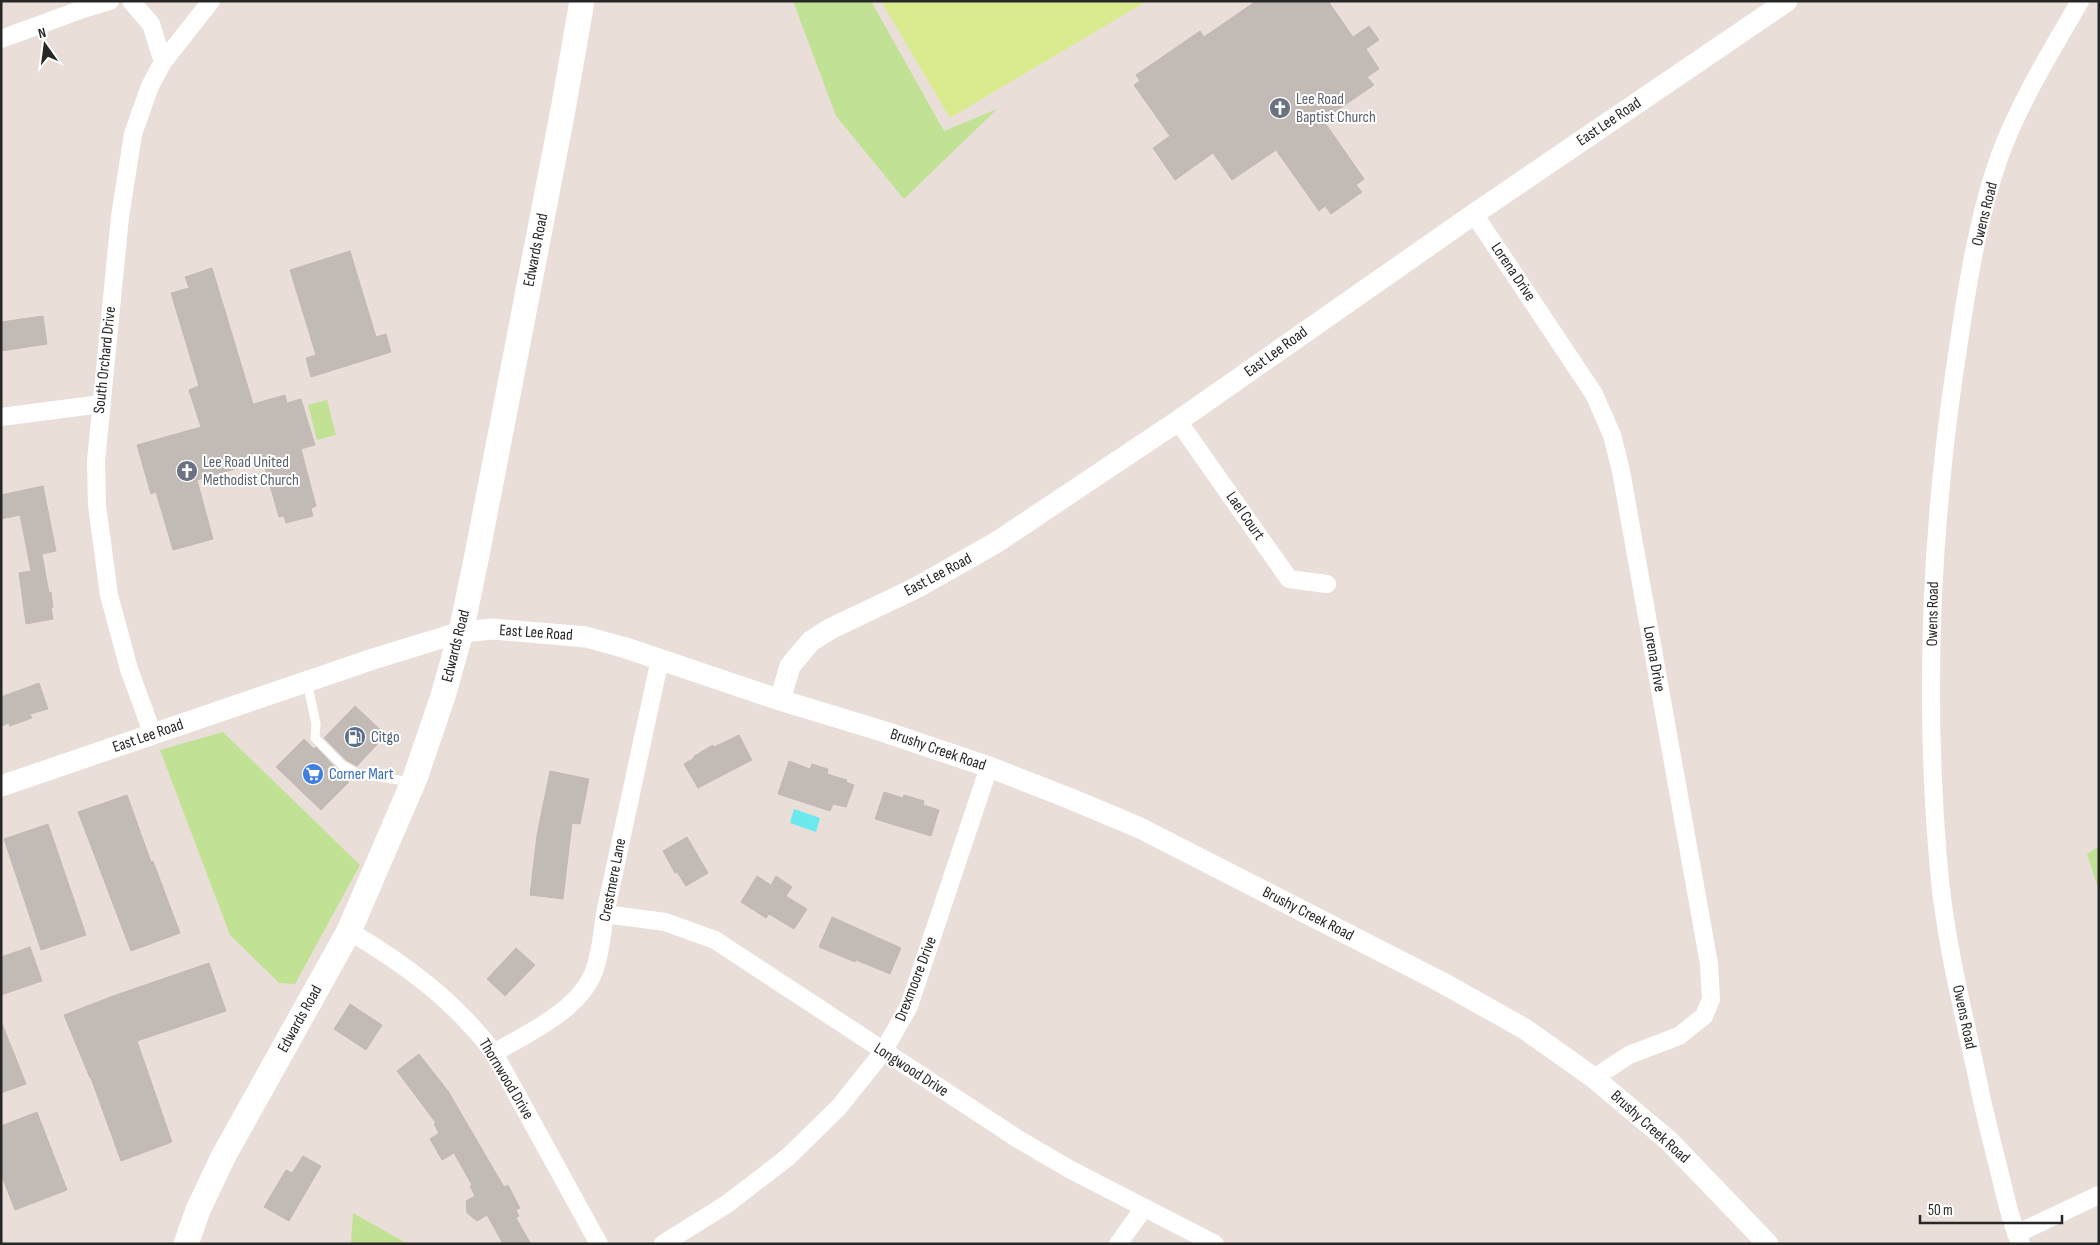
<svg xmlns="http://www.w3.org/2000/svg" width="2100" height="1245" font-family="'Sofia Sans Condensed',sans-serif">
  <style>
    .green { fill: #c1e294 }
    .pitch { fill: #d9ea8f }
    .water { fill: #6aeaee }
    .building { fill: #c2bab4; stroke: #c5bab3 }
    .lines { fill: none; stroke-linecap: round; stroke-linejoin: round }
    .service { stroke: #fff; stroke-width: 9 }
    .minor { stroke: #fff; stroke-width: 18 }
    .tertiary { stroke: #fff; stroke-width: 21 }
    .secondary { stroke: #fff; stroke-width: 25 }
    .labels { text-anchor: middle; dominant-baseline: central; stroke-width: 4; stroke-linejoin: round; paint-order: stroke }
    .worship-label { font-size: 16px; fill: #5b616d; stroke: #fff; text-anchor: start }
    .street-label { font-size: 16px; fill: #272727; stroke: #fff }
    .service-label { font-size: 16px; fill: #4e5e75; stroke: #fff; text-anchor: start }
    .shop-label { font-size: 16px; fill: #366cbe; stroke: #fff; text-anchor: start }
  </style>
  <rect width="100%" height="100%" fill="#eaded9"/>
  <path class="green" d="M793,1H871L944,131L997,109L904,199L836,116Z
    M327,400L336,435L317,440L308,405Z
    M223,732L360,865L295,984L279,983L230,935L160,750Z
    M2099,846V891L2087,854Z
    M353,1213L408,1244H351Z"/>
  <path class="pitch" d="M881,1H1147L950,118Z"/>
  <path class="water" d="M794,809L820,818L816,832L790,823Z"/>
  <path class="building" d="M1256,1H1328L1353,37L1369,26L1379,40L1366,49L1379,69L1367,77L1374,85L1323,120L1364,179L1356,185L1362,192L1331,214L1325,206L1319,211L1276,150L1232,180L1213,153L1175,180L1153,148L1170,136L1134,85L1140,81L1136,75L1200,31L1204,37Z
    M350,251L376,337L386,334L391,352L311,377L306,358L316,355L290,270Z
    M212,268L253,404L285,395L287,403L301,399L315,445L301,449L316,506L311,508L313,516L286,523L284,516L279,517L263,461L197,480L213,539L173,550L156,492L151,494L137,445L201,427L189,390L199,386L171,293L189,288L185,277Z
    M43,316L47,344L1,351V322Z
    M43,486L56,551L42,554L49,593L51,592L53,607L51,608L53,619L26,624L19,573L31,571L20,515L1,519V495Z
    M39,683L48,709L30,714L32,718L10,726L9,723L1,726V697Z
    M355,706L386,735L357,766L346,760L324,738Z
    M739,735L752,760L698,788L684,764L694,758V756L713,745L714,747Z
    M304,739L314,749L316,747L338,770L348,776L345,779L349,782L321,810L276,767Z
    M789,761L810,769L812,764L828,769L827,774L847,780L846,782L854,785L846,807L833,804L830,811L778,794Z
    M550,771L589,779L580,824L572,823L563,899L530,895L537,835Z
    M884,792L903,798L904,795L924,801L923,805L939,810L931,836L875,819Z
    M127,795L151,862L153,861L180,933L131,951L78,812Z
    M48,824L86,935L41,950L4,839Z
    M687,837L708,873L686,886L677,872L675,873L663,851Z
    M757,876L771,885L776,876L792,887L786,896L807,909L794,929L769,914L766,918L741,902Z
    M832,917L901,948L890,974L856,960L855,962L819,947Z
    M30,947L42,981L1,995V957Z
    M516,948L535,965L505,996L487,979Z
    M209,963L226,1011L137,1041L172,1142L121,1161L91,1078H90L64,1015L113,996Z
    M350,1004L382,1025L366,1050L334,1029Z
    M1,1021L26,1084L1,1093Z
    M419,1054L448,1091L504,1187L508,1185L520,1208L516,1210L519,1216L516,1218L531,1244H503L487,1215L477,1221L467,1213L466,1201L475,1196L470,1186L472,1185L454,1153L442,1160L430,1139L439,1133L434,1124L436,1123L397,1071Z
    M37,1112L67,1190L15,1210L1,1174V1126Z
    M303,1156L321,1166L289,1221L264,1207L286,1170L292,1173Z"/>
  <g class="lines">
    <path class="service" d="M307,682L316,724L315,738L342,765L356,773L410,782"/>
    <path class="minor" d="M131,1L151,24L163,62
      M1,39L80,10L110,1
      M1474,214L1594,394L1612,435L1621,471L1709,964L1711,999L1704,1016L1679,1036L1629,1055L1594,1078
      M1,417L101,404
      M1178,421L1289,579L1327,584
      M153,735L129,669L109,595L97,505L96,461L120,217L133,134L150,86L163,62L211,1
      M605,914L665,922L715,940L1018,1139L1071,1170L1215,1244
      M349,931C405,964 455,1001 494,1053L599,1244
      M494,1053C528,1033 580,1010 594,971C601,953 602,933 605,914L660,659
      M2016,1234L2099,1195
      M663,1244L727,1204L788,1157L839,1107L883,1052L909,1006L989,767
      M1118,1244L1144,1208
      M2021,1244C2010,1220 2005,1195 1999,1170C1991,1139 1983,1108 1977,1076C1963,1011 1947,947 1940,881C1924,713 1930,541 1954,375C1965,301 1975,225 2000,155C2020,101 2052,50 2080,1"/>
    <path class="tertiary" d="M780,700L790,666L811,641L830,629L916,588L997,542L1178,421L1474,214L1787,1
      M1,786L373,659L461,632L493,629L586,637L626,648L780,700L882,731L989,767L1071,799L1140,828L1441,982L1525,1029L1594,1078L1669,1141L1768,1244"/>
    <path class="secondary" d="M186,1244L198,1210L223,1157L349,931L415,778L443,696L461,632L477,555L563,110L582,1"/>
  </g>
  <defs>
    <g id="church-disc" transform="scale(1.125)"><circle r="9.5" fill="#6b7280" stroke="#fff"/><path d="M-1.2-6h2.4v3.5h3.3v2.4h-3.3V6h-2.4V-.1h-3.3v-2.4h3.3Z" fill="#fff"/></g>
    <g id="fuel-disc" transform="scale(1.125)"><circle r="9.5" fill="#5c6f8a" stroke="#fff"/><path d="M-5.5-6h7V0h2V4h1.3V-2.5L3-4.5l.8-.8L6-3V5H2.5V1h-1V6h-7ZM-4.2-4.7v3.2H.2V-4.7Z" fill="#fff"/></g>
    <g id="supermarket-disc" transform="scale(1.125)"><circle r="9.5" fill="#3f7fe0" stroke="#fff"/><path d="M-6-5.5h2.5l.6 2H6L4.5 2H-2.5L-4.4-4H-6ZM-1.5 3.2a1.3 1.3 0 1 0 .1 0ZM3 3.2a1.3 1.3 0 1 0 .1 0Z" fill="#fff"/></g>
  </defs>
  <g fill-rule="evenodd">
    <use href="#church-disc" x="1280" y="108"/>
    <use href="#church-disc" x="187" y="471"/>
    <use href="#fuel-disc" x="355" y="737"/>
    <use href="#supermarket-disc" x="313" y="774"/>
  </g>
  <g class="labels">
    <g class="worship-label">
      <text x="1296" y="99">Lee Road<tspan x="1296" dy="18">Baptist Church</tspan></text>
      <text x="203" y="462">Lee Road United<tspan x="203" dy="18">Methodist Church</tspan></text>
    </g>
    <g class="street-label">
      <text transform="translate(1609 122) rotate(-34)">East Lee Road</text>
      <text transform="translate(1985 214) rotate(-76)">Owens Road</text>
      <text transform="translate(536 250) rotate(-79)">Edwards Road</text>
      <text transform="translate(1513 272) rotate(56)">Lorena Drive</text>
      <text transform="translate(1276 352) rotate(-36)">East Lee Road</text>
      <text transform="translate(105 360) rotate(-84)">South Orchard Drive</text>
      <text transform="translate(1245 516) rotate(55)">Lael Court</text>
      <text transform="translate(938 575) rotate(-28)">East Lee Road</text>
      <text transform="translate(1933 614) rotate(-89)">Owens Road</text>
      <text transform="translate(536 633) rotate(4)">East Lee Road</text>
      <text transform="translate(456 646) rotate(-76)">Edwards Road</text>
      <text transform="translate(1654 659) rotate(80)">Lorena Drive</text>
      <text transform="translate(148 736) rotate(-19)">East Lee Road</text>
      <text transform="translate(938 750) rotate(19)">Brushy Creek Road</text>
      <text transform="translate(613 880) rotate(-79)">Crestmere Lane</text>
      <text transform="translate(1308 914) rotate(27)">Brushy Creek Road</text>
      <text transform="translate(916 979) rotate(-69)">Drexmoore Drive</text>
      <text transform="translate(1964 1017) rotate(78)">Owens Road</text>
      <text transform="translate(300 1019) rotate(-61)">Edwards Road</text>
      <text transform="translate(911 1070) rotate(33)">Longwood Drive</text>
      <text transform="translate(506 1079) rotate(59)">Thornwood Drive</text>
      <text transform="translate(1650 1127) rotate(42)">Brushy Creek Road</text>
    </g>
    <g class="service-label">
      <text x="371" y="737">Citgo</text>
    </g>
    <g class="shop-label">
      <text x="329" y="774">Corner Mart</text>
    </g>
  </g>
  <rect width="2100" height="1245" fill="none" stroke="#272727" stroke-width="5"/>
  <g transform="translate(45 45) rotate(346)" stroke="#ffffff" stroke-width="4" paint-order="stroke">
  <path d="M0-4L9 19L0 12L-9 19Z" fill="#272727"/>
  <text y="-8" font-size="14" font-weight="bold" text-anchor="middle" fill="#272727">N</text>
  </g>
  <path d="M1920 1215v8h142v-8" fill="none" stroke="#272727" stroke-width="2.5"/>
  <text x="1928" y="1215" font-size="15" fill="#272727" stroke="#ffffff" stroke-width="4" paint-order="stroke">50 m</text>
</svg>
